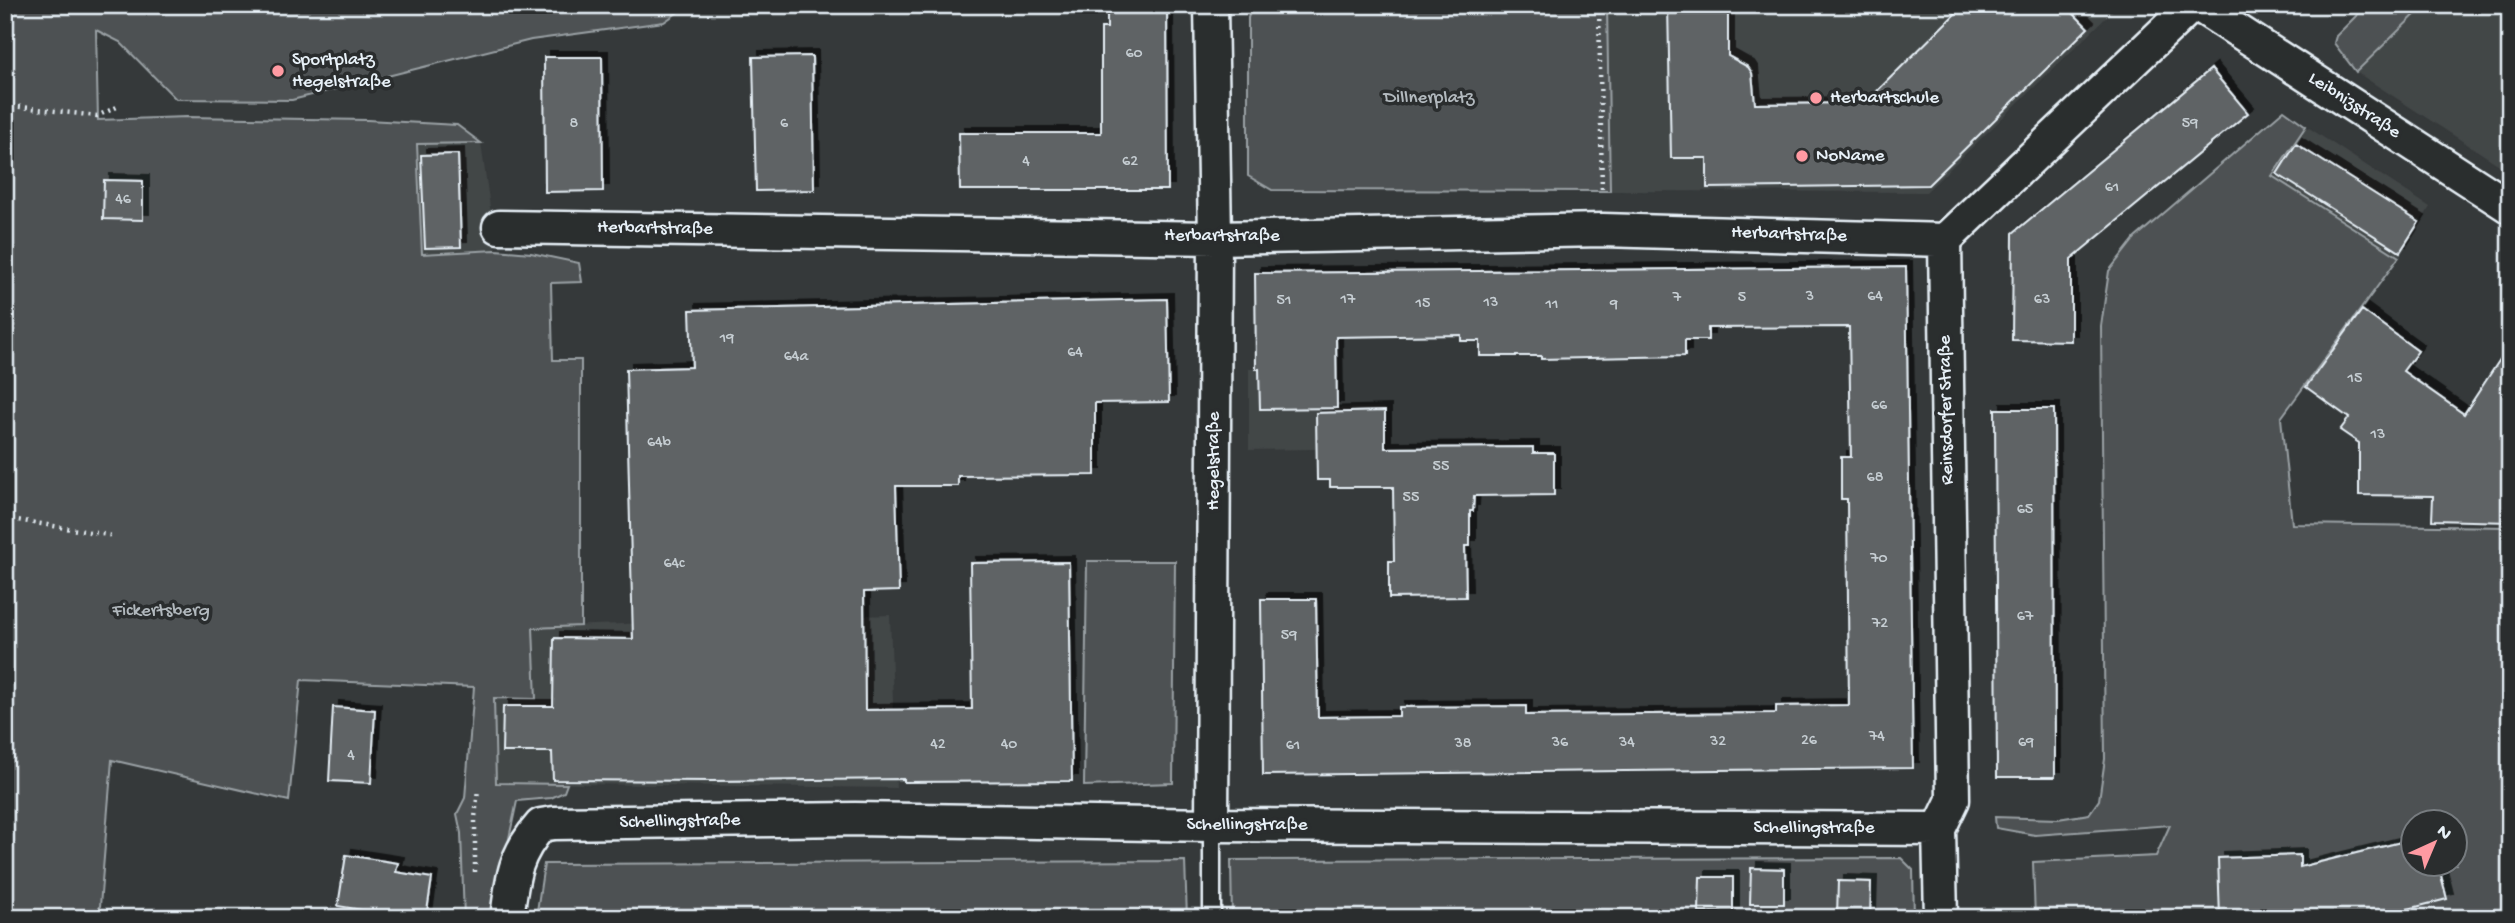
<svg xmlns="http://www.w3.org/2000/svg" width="2515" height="923" font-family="'Gochi Hand',sans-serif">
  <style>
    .built { fill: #424647 }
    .green { fill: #4d5152; stroke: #9aa1a5; stroke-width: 2; fill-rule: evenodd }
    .building { fill: #5f6365; stroke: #e8f1f8; stroke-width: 2; filter: url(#shadow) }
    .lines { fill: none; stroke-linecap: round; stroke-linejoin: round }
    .service-casing { stroke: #e8f1f8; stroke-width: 21 }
    .minor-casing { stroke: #e8f1f8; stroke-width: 37 }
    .path { stroke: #e8f1f8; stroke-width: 4.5; stroke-dasharray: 2 5; stroke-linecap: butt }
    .service { stroke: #2a2d2e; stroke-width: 16 }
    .minor { stroke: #2a2d2e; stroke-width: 32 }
    .poi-dot { fill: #ff9aa2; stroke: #2a2d2e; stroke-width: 2.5 }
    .labels { text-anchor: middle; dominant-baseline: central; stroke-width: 7; stroke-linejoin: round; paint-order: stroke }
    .number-label { font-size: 16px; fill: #c6ced3 }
    .poi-label { font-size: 19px; fill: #e8f1f8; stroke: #2a2d2e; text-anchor: start }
    .park-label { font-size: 19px; fill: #b2b9be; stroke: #2a2d2e }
    .street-label { font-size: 19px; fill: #e8f1f8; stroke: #2a2d2e }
  </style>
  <defs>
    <filter id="shadow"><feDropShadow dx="6" dy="-6" stdDeviation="0" flood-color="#0009"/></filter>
  </defs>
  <rect width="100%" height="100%" fill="#35393a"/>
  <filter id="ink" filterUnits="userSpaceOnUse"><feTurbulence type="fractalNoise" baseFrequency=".0143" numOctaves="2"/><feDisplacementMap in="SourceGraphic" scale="14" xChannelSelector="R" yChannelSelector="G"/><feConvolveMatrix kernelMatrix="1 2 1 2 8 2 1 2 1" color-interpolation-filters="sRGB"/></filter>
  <g filter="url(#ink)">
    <path class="built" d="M1607,5H2119L1926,192L1610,191Z
      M2425,5H2510V172L2356,72Z
      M2306,126L2430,207L2399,257L2272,176Z
      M481,143L496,250L422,254L417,144Z
      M1336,368L1337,408H1385V448L1249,450V369Z
      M890,615L896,788L496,783L494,697L535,699L533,627Z"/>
    <path class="green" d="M5,5H688L664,22L531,40L292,100L176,99L120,42L96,30L98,120L187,117L367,120L457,125L481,143L417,144L422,254L496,250L531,253L579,263L582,282L551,283L553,360H581V626L533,628L536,699L494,698L496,783L567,784L564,792L551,798L517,801L492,918H464L461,833L457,814L465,798L474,687L301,680L289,801L112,760L99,918H5Z
      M1252,5H1607L1610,191L1272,190L1248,176V18Z
      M2367,5H2425L2356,72L2334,43L2336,36Z
      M2284,110L2306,126L2272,176L2399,257L2281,418L2292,524L2510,527V918H2035L2033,862L2156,856L2170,825L2035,835L1996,828L1995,817L2058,819L2089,814L2099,800L2105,759L2101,326L2109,271L2135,238ZM2414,822H2456V864H2414Z
      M1087,561H1175L1173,783L1084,786Z
      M1901,858L1913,870L1914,918H1232L1231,860Z
      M1185,861L1187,918H536L544,864Z"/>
    <path class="building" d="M1107,5H1167L1168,190H960L959,133H1101V28H1107Z
      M1668,5H1728V56L1748,67L1752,73L1755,104L1865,103L1964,5H2065L2088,28L1928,185L1707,188V158H1671Z
      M812,56L814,190L756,191L753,57Z
      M544,57H602L603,191L545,192Z
      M2211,69L2248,113L2071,259V341L2012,340L2013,233Z
      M2296,144L2419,222L2400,252L2277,174Z
      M458,154L461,247L425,248L421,155Z
      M104,180L143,181V220L103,219Z
      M1906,267L1913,768L1263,775L1261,599H1316L1318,717L1399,716V707L1526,706V715L1776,713V706L1849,705L1847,499H1841V457H1851L1849,327L1708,328V340H1685V356L1541,359V356H1480V341H1461V335L1336,337L1337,408L1260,409L1259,369H1256L1255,273Z
      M1167,299L1169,402L1095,403V475L958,476V486H896L899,591L864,592L865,710L972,709L970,563L1069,562L1072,781L904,782V779L712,781L553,780L552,752H502L503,706H553L554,638L633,639L626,369L692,367L690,310Z
      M2362,310L2418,351L2403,371L2464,414L2510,344V522L2432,520L2433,496L2359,495V443L2340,430L2349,418L2306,387Z
      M1995,409H2054L2055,777H1997Z
      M1385,411V448L1533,447V453H1554V495L1474,496L1473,511H1470V546H1465L1466,597L1389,598V561H1394L1393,487H1330V480H1317L1316,413Z
      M333,707L375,710L371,783L329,781Z
      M2413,839V864H2438L2447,899L2373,918H2220L2218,858L2300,855V867Z
      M346,855L398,863L396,872L432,878L426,918H408L338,906Z
      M1751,868L1784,869V904H1750Z
      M1700,877H1733V913L1699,912Z
      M1838,881L1871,882L1870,917H1837Z"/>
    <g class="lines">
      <g class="service-casing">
        <path id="service" d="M1212,918V825"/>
      </g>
      <g class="minor-casing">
        <path id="minor" d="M1211,5L1215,238L1212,825
          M2198,5L2510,207
          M499,227L1215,238L1603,230L1945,240
          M507,918C512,879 514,855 541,825L554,823L855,819L1212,825L1939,829
          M1941,918L1939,829L1953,800L1945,240L2192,5"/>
      </g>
      <path class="path" d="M1599,5L1602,194
        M5,105L97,116L117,107
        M5,518L114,536
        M475,872V818L478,789"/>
      <use href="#service" class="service"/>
      <use href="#minor" class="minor"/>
    </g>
  </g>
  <g class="poi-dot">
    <circle cx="278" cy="71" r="7"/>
    <circle cx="1816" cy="98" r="7"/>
    <circle cx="1802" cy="156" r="7"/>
  </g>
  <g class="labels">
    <g class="number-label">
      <text x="1134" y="54">60</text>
      <text x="574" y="124">8</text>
      <text x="784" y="124">6</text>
      <text x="2190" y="124">59</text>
      <text x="1026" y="162">4</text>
      <text x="1130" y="162">62</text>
      <text x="2112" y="188">61</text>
      <text x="123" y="200">46</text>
      <text x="1810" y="297">3</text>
      <text x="1875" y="297">64</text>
      <text x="1677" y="298">7</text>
      <text x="1742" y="298">5</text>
      <text x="1348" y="300">17</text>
      <text x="2042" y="300">63</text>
      <text x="1284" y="301">51</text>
      <text x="1491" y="303">13</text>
      <text x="1423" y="304">15</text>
      <text x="1552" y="305">11</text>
      <text x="1614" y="305">9</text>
      <text x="727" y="339">19</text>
      <text x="1075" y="353">64</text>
      <text x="796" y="357">64a</text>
      <text x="2355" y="379">15</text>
      <text x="1879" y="406">66</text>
      <text x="2378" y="435">13</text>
      <text x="659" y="443">64b</text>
      <text x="1441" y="467">55</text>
      <text x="1875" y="478">68</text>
      <text x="1411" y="498">55</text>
      <text x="2025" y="510">65</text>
      <text x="1879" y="559">70</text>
      <text x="674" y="564">64c</text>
      <text x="2025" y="617">67</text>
      <text x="1880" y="624">72</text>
      <text x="1289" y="636">59</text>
      <text x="1877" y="737">74</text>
      <text x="1809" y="741">26</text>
      <text x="1718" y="742">32</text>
      <text x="1560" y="743">36</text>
      <text x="1627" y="743">34</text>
      <text x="2026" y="743">69</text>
      <text x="1463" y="744">38</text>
      <text x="938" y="745">42</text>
      <text x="1009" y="745">40</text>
      <text x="1293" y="746">61</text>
      <text x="351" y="756">4</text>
    </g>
    <g class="poi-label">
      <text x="292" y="60">Sportplatz<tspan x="292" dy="22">Hegelstraße</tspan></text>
      <text x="1830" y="98">Herbartschule</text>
      <text x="1816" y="156">NoName</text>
    </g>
    <g class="park-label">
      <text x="1429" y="98">Dillnerplatz</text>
      <text x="161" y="611">Fickertsberg</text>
    </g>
    <g class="street-label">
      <text transform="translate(2354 106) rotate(33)">Leibnizstraße</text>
      <text transform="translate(655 229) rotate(1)">Herbartstraße</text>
      <text transform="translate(1789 235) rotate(2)">Herbartstraße</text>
      <text x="1222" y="236">Herbartstraße</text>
      <text transform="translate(1947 410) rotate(-91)">Reinsdorfer Straße</text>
      <text transform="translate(1214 461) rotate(-90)">Hegelstraße</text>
      <text transform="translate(680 822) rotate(-1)">Schellingstraße</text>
      <text x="1247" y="825">Schellingstraße</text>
      <text x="1814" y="828">Schellingstraße</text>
    </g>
  </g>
  <rect width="2515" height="923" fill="none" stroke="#2a2d2e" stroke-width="28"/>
  <rect x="14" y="14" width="2487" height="895" fill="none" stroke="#e8f1f8" stroke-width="2.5" filter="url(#ink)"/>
  <g transform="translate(2434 843) rotate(44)"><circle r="33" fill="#2a2d2e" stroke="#767b7f" stroke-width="2"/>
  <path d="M0-5L12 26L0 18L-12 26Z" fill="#ff9aa2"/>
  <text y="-10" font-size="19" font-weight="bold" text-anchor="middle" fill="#e8f1f8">N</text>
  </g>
</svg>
